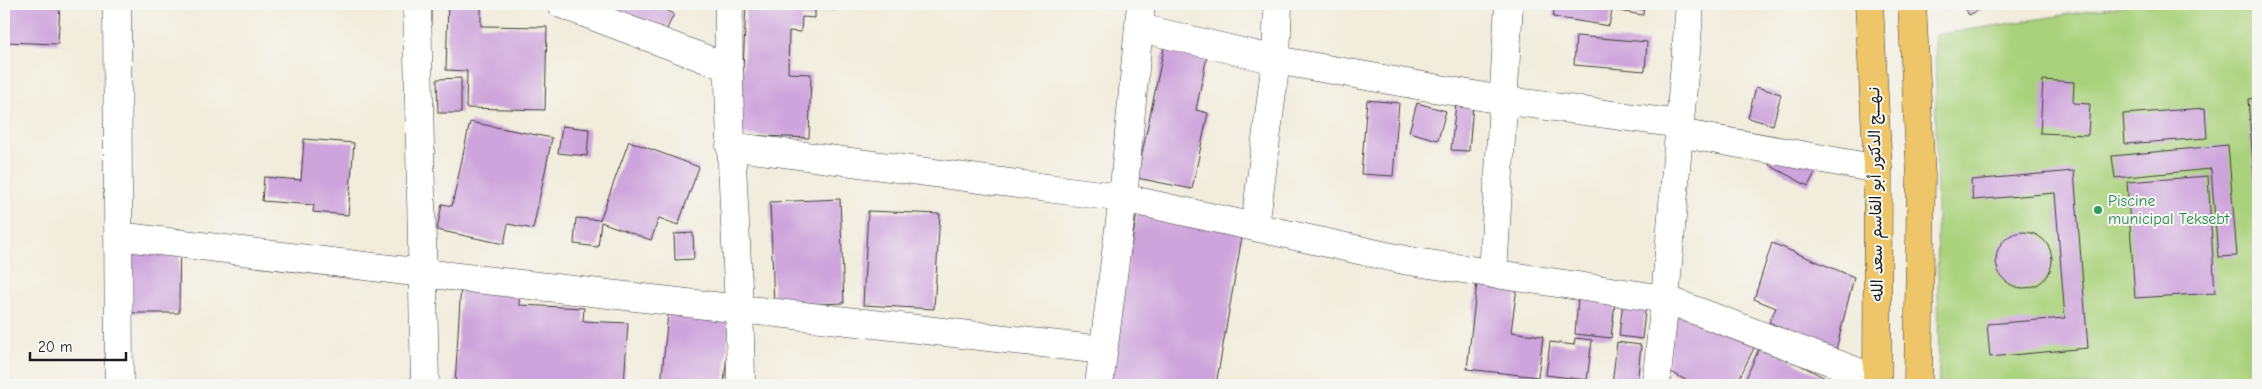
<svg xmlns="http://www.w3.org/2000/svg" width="2262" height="389" font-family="'Comic Neue','Playpen Sans Arabic',sans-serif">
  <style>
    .green { fill: #aad27c; stroke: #63774c }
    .building { fill: #cda4db }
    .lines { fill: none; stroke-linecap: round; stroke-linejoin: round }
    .minor-casing { stroke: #3c3b39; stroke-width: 29 }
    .major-casing { stroke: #3c3b39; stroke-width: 29 }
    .minor { stroke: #fff; stroke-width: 28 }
    .major { stroke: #eec569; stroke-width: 28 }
    .leisure-dot { fill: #2e9e5b; stroke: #f6f6f2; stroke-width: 2 }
    .labels { text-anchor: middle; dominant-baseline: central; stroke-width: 4; stroke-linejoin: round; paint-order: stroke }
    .street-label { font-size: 16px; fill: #1c1c1c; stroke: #f6f6f2 }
    .leisure-label { font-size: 16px; fill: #27864d; stroke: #f6f6f2; text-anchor: start }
  </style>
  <rect width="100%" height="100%" fill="#f6f6f2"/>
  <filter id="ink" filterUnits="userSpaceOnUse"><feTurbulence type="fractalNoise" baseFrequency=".02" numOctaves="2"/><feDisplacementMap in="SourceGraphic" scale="10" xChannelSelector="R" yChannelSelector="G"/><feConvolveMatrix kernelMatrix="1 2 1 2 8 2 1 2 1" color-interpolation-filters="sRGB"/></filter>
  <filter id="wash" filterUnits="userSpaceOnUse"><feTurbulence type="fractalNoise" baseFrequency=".0096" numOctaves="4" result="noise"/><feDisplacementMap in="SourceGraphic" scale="20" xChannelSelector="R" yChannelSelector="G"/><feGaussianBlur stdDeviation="1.12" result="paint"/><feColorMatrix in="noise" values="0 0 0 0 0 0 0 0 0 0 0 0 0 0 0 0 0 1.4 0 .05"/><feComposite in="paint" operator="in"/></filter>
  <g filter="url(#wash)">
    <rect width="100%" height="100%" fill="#f1ecdb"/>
    <path class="green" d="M2135,4H2258V385H1939L1935,35Z"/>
    <g id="blocks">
      <path class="building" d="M4,4H60L58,44L4,42Z
        M448,4H481V26L547,27L545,110L466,108L467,71L446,70Z
        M602,4H634L642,9L646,4H655L674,14L664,35Z
        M746,4H837L836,10L815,8V18L802,17L801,32L789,31L788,73L811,74L809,138L740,135Z
        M1555,4H1644L1643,15L1612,10L1609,26L1553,17Z
        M1963,4H1991L1969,15Z
        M1576,36L1647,42L1645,71L1574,65Z
        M1164,48L1207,56L1196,110L1208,113L1192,189L1137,178Z
        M461,78V113H438L437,79Z
        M2043,80L2074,82L2073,103L2090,104L2088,135L2040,133Z
        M1756,87L1781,94L1773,125L1748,118Z
        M2258,98V189H2255L2248,99Z
        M1367,100L1399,103L1393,176L1361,174Z
        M1417,103L1446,111L1438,140L1409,132Z
        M1456,103L1473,105L1469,151L1451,150Z
        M2205,108L2207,138L2125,144L2123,114Z
        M470,122L552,138L533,229L508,224L504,244L437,230L442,204L452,206Z
        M562,126L589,129L587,156L558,153Z
        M304,139L354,143L348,215L313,212L314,205L262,201L264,177L301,180Z
        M629,141L699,167L678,225L659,218L651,240L601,222L598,247L574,244L576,218L600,220Z
        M2228,145L2237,256L2218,257L2211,169L2115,178L2112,156Z
        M1779,146L1818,167L1808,186L1769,165Z
        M2074,171L2088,348L1990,357L1987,324L2065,318L2055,193L1973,200L1971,180Z
        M2208,176L2215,293L2135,298L2127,182Z
        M840,199L844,303L774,306L770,202Z
        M868,211L940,214L934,309L863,305Z
        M1137,213L1243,231L1216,385H1107Z
        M116,229H180L179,313H116Z
        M1996 260a28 28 0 1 1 56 0a28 28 0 1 1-56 0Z
        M693,233L694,259L675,260L674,234Z
        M1772,243L1854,277L1835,354L1769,322L1776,308L1754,299Z
        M461,283L520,285L519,305L584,308L583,321L628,323L624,385H455Z
        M1477,283L1517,287L1511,332L1543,336L1538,377L1467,369Z
        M1578,299L1615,303L1611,338L1575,334Z
        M1623,301L1646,303L1642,339L1619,336Z
        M1676,312L1757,342L1736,385H1694L1668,370Z
        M668,313L730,319L724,385H661Z
        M1575,338L1592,340L1587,380L1546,375L1550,342L1574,345Z
        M1617,342L1641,345L1637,385H1612Z
        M1761,344L1838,385H1743Z"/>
    </g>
  </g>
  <g filter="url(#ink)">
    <use href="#blocks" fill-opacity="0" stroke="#3c3b39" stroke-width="1"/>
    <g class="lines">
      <g class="minor-casing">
        <path id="minor" d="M117,4L119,385
          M417,4L425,385
          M561,4L727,67
          M729,4C726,131 740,258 741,385
          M1140,28L1276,60L1502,100L1680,124
          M1679,133L1878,169
          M730,146L1123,198L1409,261L1665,299L1877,379
          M1255,227L1276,60L1278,4
          M118,236L423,273L1103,350
          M1493,274L1509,4
          M1099,385L1123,198L1141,4
          M1656,385L1665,299L1690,4"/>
      </g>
      <g class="major-casing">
        <path id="major" d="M1869,4L1878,169L1877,385
          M1912,4L1921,177L1918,385"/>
      </g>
      <use href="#minor" class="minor"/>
      <use href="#major" class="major"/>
    </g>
  </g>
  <circle class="leisure-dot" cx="2098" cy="210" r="5"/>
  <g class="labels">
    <g class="street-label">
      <text transform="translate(1876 194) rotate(-91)">نـهـــج الدكتور أبو القاسم سعد الله</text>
    </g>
    <g class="leisure-label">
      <text x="2108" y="201">Piscine<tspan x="2108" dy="18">municipal Teksebt</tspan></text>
    </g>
  </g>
  <rect width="2262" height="389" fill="none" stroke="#f6f6f2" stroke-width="20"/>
  <path d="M30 352v8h96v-8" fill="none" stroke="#1c1c1c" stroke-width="2.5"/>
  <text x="38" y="352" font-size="15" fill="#1c1c1c" stroke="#f6f6f2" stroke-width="4" paint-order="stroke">20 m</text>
</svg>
